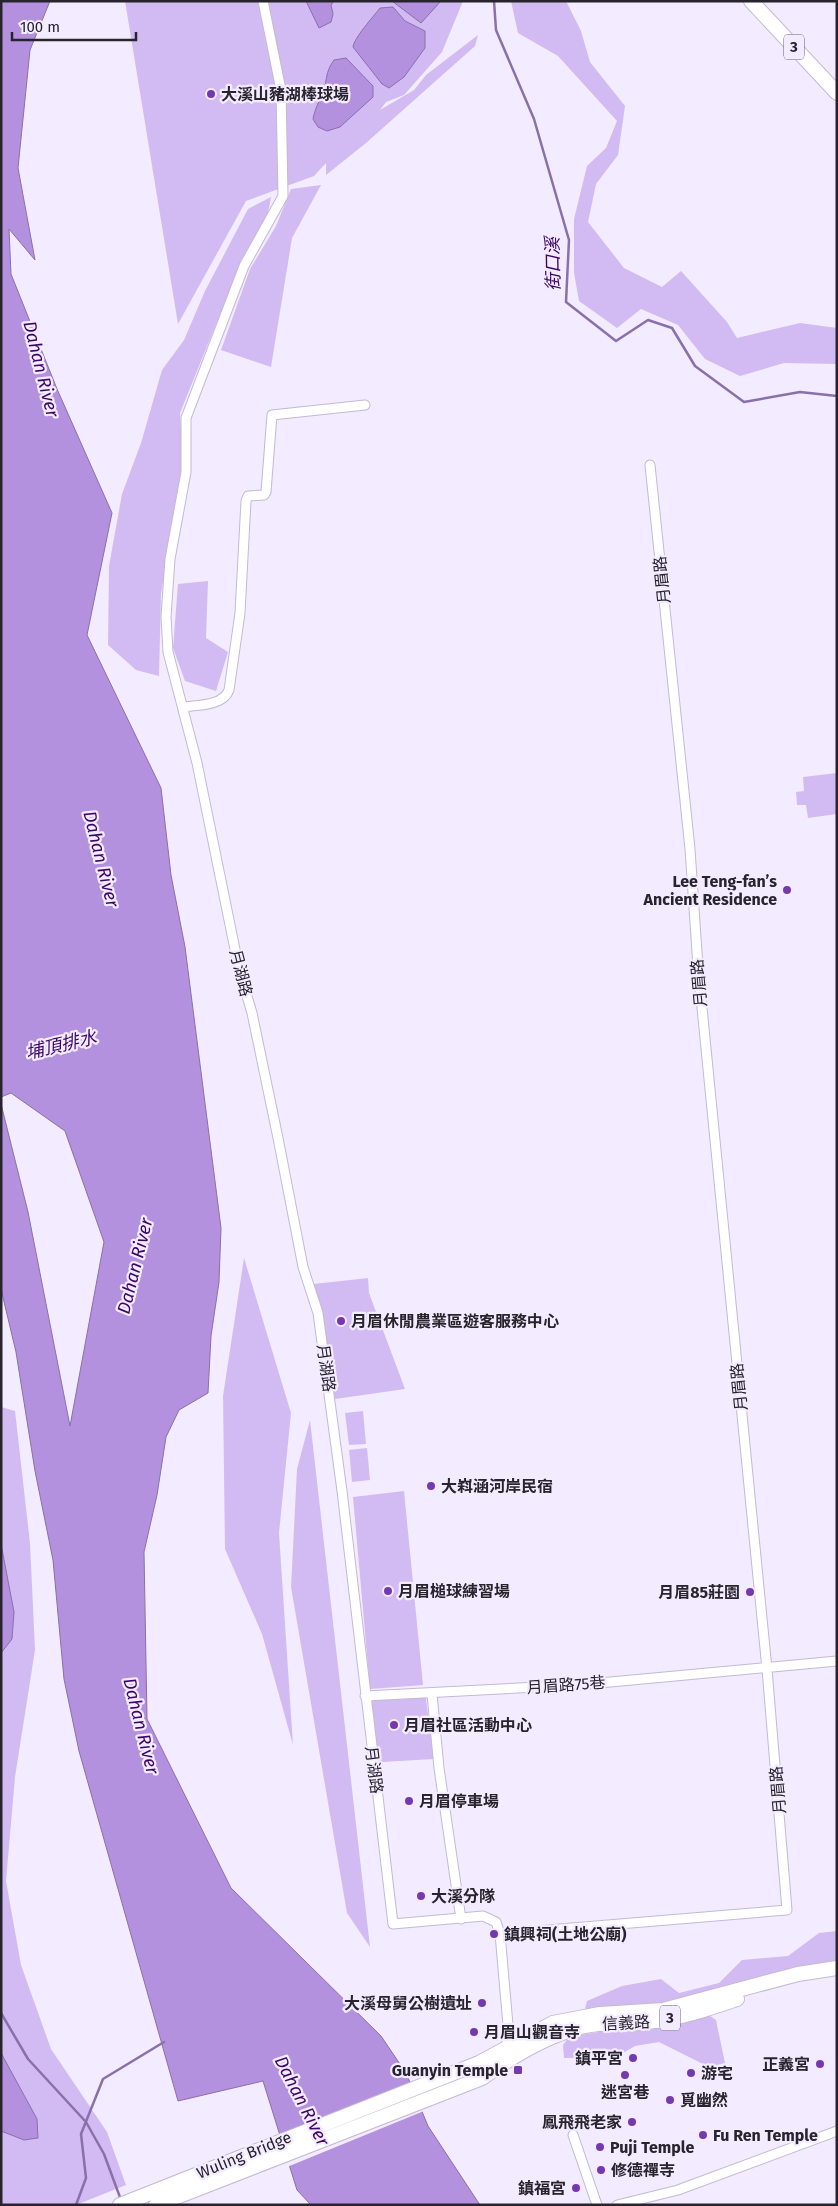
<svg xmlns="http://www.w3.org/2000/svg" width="838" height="2206" font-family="'Fira Sans','Noto Sans TC',sans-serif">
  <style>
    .green { fill: #d2bbf3 }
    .water { fill: #b391df; stroke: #8970aa }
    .pier { fill: #f3ebff }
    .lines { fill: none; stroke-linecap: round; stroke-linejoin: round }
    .stream { stroke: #8970aa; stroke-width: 2.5 }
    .minor-casing { stroke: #c3bad1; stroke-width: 11 }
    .primary-casing { stroke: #c3bad1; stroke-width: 16 }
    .minor { stroke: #fff; stroke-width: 9 }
    .primary { stroke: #fff; stroke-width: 14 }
    .poi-dot { fill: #7539af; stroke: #f3ebff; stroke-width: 2 }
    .labels { text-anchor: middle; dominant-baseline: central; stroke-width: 4.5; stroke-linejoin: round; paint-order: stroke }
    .shield { fill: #f3ebff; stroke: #65606c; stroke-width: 1 }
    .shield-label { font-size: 15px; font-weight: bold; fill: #28242d }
    .poi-label { font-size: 16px; font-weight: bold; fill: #28242d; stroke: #f3ebff; text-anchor: start }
    .street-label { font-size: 16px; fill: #28242d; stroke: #f3ebff }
    .water-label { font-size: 18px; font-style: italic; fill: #3d0666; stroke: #f3ebff }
  </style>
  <rect width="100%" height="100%" fill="#f3ebff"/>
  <path class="green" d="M125,1H463L442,52L404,95L386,102L380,110L414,90L426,75L478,35L475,46L366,143L326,175V163L314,176L246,201L178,324Z
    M511,1H566L581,31L590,62L625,106L618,155L596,184L588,222L624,268L662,287L681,271L727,322L737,338L800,323L837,328V364L784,363L740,376L705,359L678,325L641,309L617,328L579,301L574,273V219L587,166L606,148L617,121L558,56L518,33Z
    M321,185L292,238L271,367L221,350L250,269L276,226L291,189Z
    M271,197L268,214L244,255L180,413L183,463L161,594L159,676L136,670L108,645L109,566L122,494L141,443L162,370L184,340L205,291L248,209Z
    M208,581L206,638L228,652L216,691L185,681L173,648L178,584Z
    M837,773V814L808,818L806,805H797L796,792L804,791L803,777Z
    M244,1258L291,1413L279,1533L293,1745L262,1634L225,1549L223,1396Z
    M368,1278L369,1293L405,1389L335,1399L314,1284Z
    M1,1407L15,1411L30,1543L35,1650L15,1777L6,1881L21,1965L51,2049L107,2132L126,2185L76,2205H1Z
    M363,1411L366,1444L349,1445L345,1413Z
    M310,1420L370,1947L347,1913L291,1587L297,1469Z
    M367,1448L370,1480L352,1482L349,1450Z
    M404,1491L423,1685L370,1689L353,1497Z
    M425,1692L434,1759L382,1762L383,1769L375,1770L366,1697Z
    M837,1931V1965L660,2006L602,2010L585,2009L587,2001L622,1986L661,1979L679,1993L719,1983L742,1960L788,1956L819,1933Z
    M707,2014L716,2020L725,2063L709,2067L659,2042L635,2046L616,2057L564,2058L563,2045L569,2037Z"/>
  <path class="water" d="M1,1H50L30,50L18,168L35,260L9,229L11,274L57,389L112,513L87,635L161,788L171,875L185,947L221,1228L219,1282L211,1336L208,1393L179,1410L166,1437L157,1495L144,1552L147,1719L231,1888L381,2036L406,2073L428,2126L480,2205H311L297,2190L263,2081L178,2101L79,1751L64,1679L53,1560L35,1471L16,1352L1,1289V1104L28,1212L70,1426L104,1242L65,1131L11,1093L1,1097Z
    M306,1H334L331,5L333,14L331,22L319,28Z
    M392,1H441L421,23Z
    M393,7L405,21L425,31V48L404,77L389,88L382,84L353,47C354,38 373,17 380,8Z
    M346,58L373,86V97L340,127L327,131L318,127L313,119C315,107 322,97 325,86C327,75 327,70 334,60Z
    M1,1544L14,1612L12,1639L1,1653Z
    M1,2053L37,2119L38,2138L24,2140L1,2131Z"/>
  <path class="pier" d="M413,2084L424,2111L287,2167L278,2138Z"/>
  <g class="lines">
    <path class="stream" d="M494,1L496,30L534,119L569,240L566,302L616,341L648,320L672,328L695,366L744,402L800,392L837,396
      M1,2013L28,2059L86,2122L104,2154L121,2200
      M76,2205L86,2178L81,2134L103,2079L164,2042"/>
    <g class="minor-casing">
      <path id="minor" d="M263,1L281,90L283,196L244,266L186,418V472L170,559L166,617L168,652L197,763L239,969L252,1013L278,1138L303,1267L318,1313L342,1491L393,1924L483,1916L496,1922L500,1934
        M183,707C198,705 223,706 229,690L240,613L246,501L248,496L264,495L266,492L272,415L365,405
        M432,1694L439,1768L461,1919
        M365,1696L578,1685L837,1661
        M507,2051L508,2025L500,1934L787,1910L767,1669L698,967L690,849L650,465
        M573,2135L597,2205
        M617,2205L678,2190L837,2131"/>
    </g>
    <g class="primary-casing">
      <path id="primary" d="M751,1L837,93
        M120,2205L479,2063L553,2023L600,2014L663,2010L798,1974L837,1968
        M156,2205L482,2078C511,2057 542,2038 577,2028C603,2020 630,2026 656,2021C684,2017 710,2008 737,1999"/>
    </g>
    <use href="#minor" class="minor"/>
    <use href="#primary" class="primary"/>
  </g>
  <g class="poi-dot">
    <circle cx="211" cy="94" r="5"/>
    <circle cx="787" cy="890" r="5"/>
    <circle cx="341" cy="1321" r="5"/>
    <circle cx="431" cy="1486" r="5"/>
    <circle cx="388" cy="1591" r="5"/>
    <circle cx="750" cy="1592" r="5"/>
    <circle cx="394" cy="1725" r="5"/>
    <circle cx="409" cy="1801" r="5"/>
    <circle cx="421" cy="1896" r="5"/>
    <circle cx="494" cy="1934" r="5"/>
    <circle cx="482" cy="2003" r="5"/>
    <circle cx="474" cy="2032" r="5"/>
    <circle cx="633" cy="2058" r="5"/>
    <circle cx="820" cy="2064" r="5"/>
    <rect x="513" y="2065" width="10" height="10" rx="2.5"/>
    <circle cx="691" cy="2073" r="5"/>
    <circle cx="625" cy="2075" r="5"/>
    <circle cx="670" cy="2100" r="5"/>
    <circle cx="632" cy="2122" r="5"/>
    <circle cx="703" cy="2135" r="5"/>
    <circle cx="600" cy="2147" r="5"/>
    <circle cx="601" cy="2170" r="5"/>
    <circle cx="576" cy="2188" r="5"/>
  </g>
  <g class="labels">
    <g class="shield">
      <rect x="784" y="34.5" width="20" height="25" rx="4"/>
      <rect x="660" y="2005.5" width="20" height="25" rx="4"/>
    </g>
    <g class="shield-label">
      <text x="794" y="47">3</text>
      <text x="670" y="2018">3</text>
    </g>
    <g class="poi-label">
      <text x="221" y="94">大溪山豬湖棒球場</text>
      <text x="777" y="881" text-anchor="end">Lee Teng-fan’s<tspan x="777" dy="18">Ancient Residence</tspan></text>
      <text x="351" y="1321">月眉休閒農業區遊客服務中心</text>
      <text x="441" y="1486">大嵙涵河岸民宿</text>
      <text x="398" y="1591">月眉槌球練習場</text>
      <text x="740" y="1592" text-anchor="end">月眉85莊園</text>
      <text x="404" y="1725">月眉社區活動中心</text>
      <text x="419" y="1801">月眉停車場</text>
      <text x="431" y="1896">大溪分隊</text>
      <text x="504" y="1934">鎮興祠(土地公廟)</text>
      <text x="472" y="2003" text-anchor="end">大溪母舅公樹遺址</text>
      <text x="484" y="2032">月眉山觀音寺</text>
      <text x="623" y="2058" text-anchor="end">鎮平宮</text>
      <text x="810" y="2064" text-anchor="end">正義宮</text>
      <text x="508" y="2070" text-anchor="end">Guanyin Temple</text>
      <text x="701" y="2073">游宅</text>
      <text x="625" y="2092" text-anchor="middle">迷宮巷</text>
      <text x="680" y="2100">覓幽然</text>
      <text x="622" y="2122" text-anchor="end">鳳飛飛老家</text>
      <text x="713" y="2135">Fu Ren Temple</text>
      <text x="610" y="2147">Puji Temple</text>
      <text x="611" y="2170">修德禪寺</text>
      <text x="566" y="2188" text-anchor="end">鎮福宮</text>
    </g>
    <g class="street-label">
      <text transform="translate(662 580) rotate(-96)">月眉路</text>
      <text transform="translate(241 973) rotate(76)">月湖路</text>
      <text transform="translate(699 983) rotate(-95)">月眉路</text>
      <text transform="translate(326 1368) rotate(82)">月湖路</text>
      <text transform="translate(739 1387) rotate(-96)">月眉路</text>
      <text transform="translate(566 1685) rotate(-4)">月眉路75巷</text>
      <text transform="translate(374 1770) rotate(83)">月湖路</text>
      <text transform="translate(778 1790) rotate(-95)">月眉路</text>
      <text transform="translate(626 2023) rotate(-3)">信義路</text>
      <text transform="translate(244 2155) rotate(-22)">Wuling Bridge</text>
    </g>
    <g class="water-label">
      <text transform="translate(553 264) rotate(-91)">街口溪</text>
      <text transform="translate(41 369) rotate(76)">Dahan River</text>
      <text transform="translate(101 859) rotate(76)">Dahan River</text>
      <text transform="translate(61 1045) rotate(-13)">埔頂排水</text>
      <text transform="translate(135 1266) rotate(-76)">Dahan River</text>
      <text transform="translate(141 1726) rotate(76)">Dahan River</text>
      <text transform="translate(302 2101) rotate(63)">Dahan River</text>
    </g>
  </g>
  <rect width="838" height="2206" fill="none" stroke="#28242d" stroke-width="5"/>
  <path d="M12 32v8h124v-8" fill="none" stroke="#28242d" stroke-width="2.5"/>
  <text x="20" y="32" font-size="15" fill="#28242d" stroke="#f3ebff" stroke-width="4" paint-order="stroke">100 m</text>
</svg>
